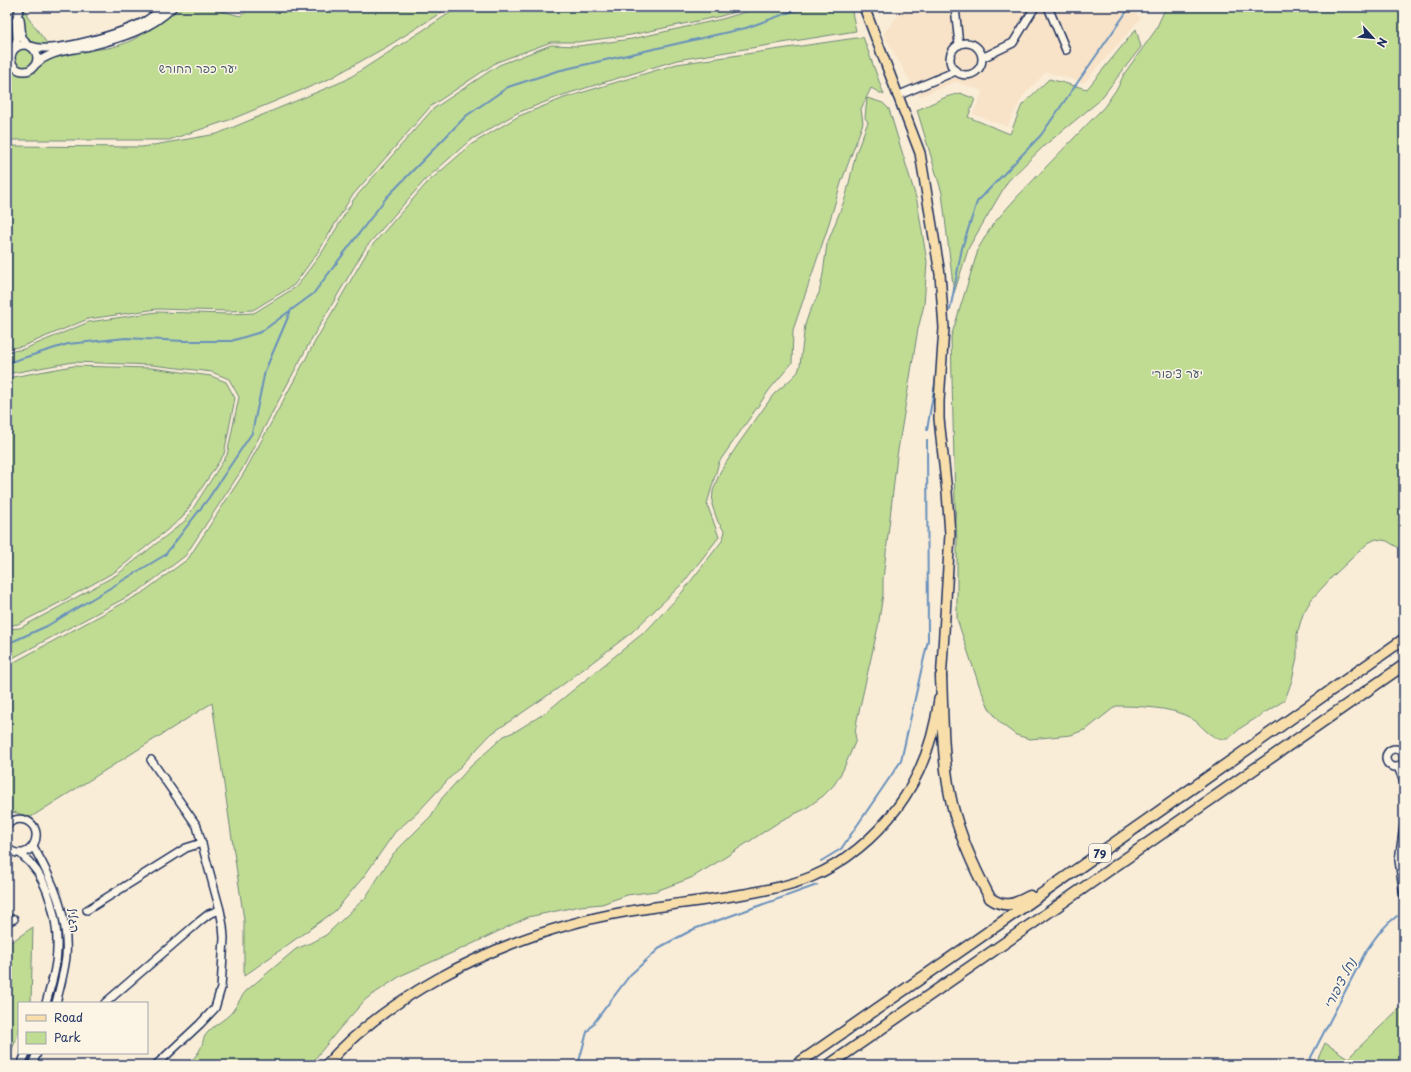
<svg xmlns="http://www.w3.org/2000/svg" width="1411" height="1072" font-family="'Playpen Sans','Playpen Sans Hebrew',sans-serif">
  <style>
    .built { fill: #f8e3c8 }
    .green { fill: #c0dc93; stroke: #6e8678 }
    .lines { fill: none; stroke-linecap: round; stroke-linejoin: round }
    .stream { stroke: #6890bc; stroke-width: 2 }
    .minor-casing { stroke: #1b2f5e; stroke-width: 10 }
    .major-casing { stroke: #1b2f5e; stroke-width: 12 }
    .highway-casing { stroke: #1b2f5e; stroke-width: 13 }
    .minor { stroke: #fcf5e5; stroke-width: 7 }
    .major { stroke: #f8deab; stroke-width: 9 }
    .highway { stroke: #f8deab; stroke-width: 10 }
    .labels { text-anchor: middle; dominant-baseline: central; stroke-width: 3; stroke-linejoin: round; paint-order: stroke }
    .shield { fill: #fcf5e5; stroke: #5e6a86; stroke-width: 1 }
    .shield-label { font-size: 11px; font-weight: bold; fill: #1b2f5e }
    .park-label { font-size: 12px; fill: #445a6b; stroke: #fcf5e5 }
    .street-label { font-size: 12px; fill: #1b2f5e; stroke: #fcf5e5 }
    .water-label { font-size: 13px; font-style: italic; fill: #3b5885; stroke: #fcf5e5 }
  </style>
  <rect width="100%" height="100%" fill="#faedd8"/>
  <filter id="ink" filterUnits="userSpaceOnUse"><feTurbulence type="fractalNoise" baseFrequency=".025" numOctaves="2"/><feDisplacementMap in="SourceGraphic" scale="8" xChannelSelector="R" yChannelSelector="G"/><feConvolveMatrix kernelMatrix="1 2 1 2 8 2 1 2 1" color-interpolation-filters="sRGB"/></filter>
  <g filter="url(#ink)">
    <path class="built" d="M900,7H1126L1133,11L1141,18L1084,83L1046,72L1023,96L1007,127L973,114L983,91L956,82L919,97L883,34L899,14Z"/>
    <path class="green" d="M7,7H23L29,19L49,46C66,47 84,51 101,49C132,46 155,27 178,7H208L240,16L253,7H450L388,46L329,79L232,119L169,140H7Z
      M459,7H751L721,16L631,35L578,42H551L497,62L431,106L351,197L320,249L294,285L253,310L229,311L157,309L88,319L23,346L7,349V146L142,147L217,134L346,80Z
      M762,7H851L856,31L677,60L563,95L517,113L469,141L425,180L366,247L312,338L241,471L185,556L140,590L7,661V629L20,628L61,606L118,574L185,521L227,455L239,397L229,379L212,372L152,365L73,362L7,374V352L24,349L89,322L157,312L229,314L254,313L296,287L323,251L354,199L433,109L499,65L551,45L578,46L632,39L722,19Z
      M1166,7H1404V551L1387,541L1376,539L1368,543L1333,576L1311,600L1303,614L1297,634V657L1292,680L1285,700L1242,727L1228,739C1223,739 1217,739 1213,736C1204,731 1199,722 1189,717C1171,707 1137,706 1116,706L1087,729L1071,735L1030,739L1016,735L1000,723L989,708L979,685L957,619V539L955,503L951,337L979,247L993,224L1017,197L1104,107L1118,87L1124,74L1155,31Z
      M1136,29L1141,47L1099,101L1045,145L1008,181L969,247L954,293L942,193L917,110L946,97L960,93L975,99L968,117L1010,134L1022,105L1049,79L1087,89Z
      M863,37L884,95L871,88L861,109L863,123L841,183L827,230L793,330L792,363L770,389L719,462L707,504L719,537L683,583L631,633L557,689L491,734L417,813L395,832L365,875L335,911L244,976V920L212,703L31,817L13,812L7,820V666L142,593L188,559L244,473L316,340L369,249L427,183L472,144L519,116L564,98L677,64Z
      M867,98L883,103L889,109L917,201L927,262L924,305L918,329L897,456L883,579V594L878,627L857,720L855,734L856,740L843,770L834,785L823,796L805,809L782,820L721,860L691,878L656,891L627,895L602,904L580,906L528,917L470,945L402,975L366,999L340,1028L310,1065H184C193,1060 198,1055 202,1045C203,1042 203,1039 205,1036C210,1028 221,1022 228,1016C236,1009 239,999 246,991L296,949L315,941L326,935L366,897L393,854L431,816L442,798L470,767L504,736L516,731L545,713L647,630L680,595L722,541L725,532L718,522L712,505L713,491L720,472L739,443L774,394L790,380L798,372L800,365L805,325L809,313L819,293L823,274L827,244L846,196L856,153L868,122L865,118Z
      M73,366L152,368L211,376L226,382L235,398L224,454L182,518L116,571L59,603L18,624L7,626V378Z
      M33,927L31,1003H19V1032L7,1062V945Z
      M1404,1004V1065H1315L1325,1043L1348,1058Z"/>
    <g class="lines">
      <path class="stream" d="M950,310L962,248L977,202L1041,135L1130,7
        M7,363L68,344L126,338L183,341H231L261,332L313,294L386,198L466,116L508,87L557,71L746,28L804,7
        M927,430L937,372
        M7,644L47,626L165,555L208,499L252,433L265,371L291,310
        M821,861L841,849L901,761L928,640L927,440
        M578,1065L587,1032L630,975L662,946L694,929L817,885
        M1307,1065L1366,951C1375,938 1383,926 1397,916"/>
      <g class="minor-casing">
        <path id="minor" d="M955,7L959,45
          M1048,7L1066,50
          M20,19L22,37L27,45
          M950 59a16 16 0 1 1 32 0a16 16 0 1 1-32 0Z
          M11 58a13 13 0 1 1 26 0a13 13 0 1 1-26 0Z
          M31,46C54,55 125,32 147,20C153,16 159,12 164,7
          M14,49L17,39L16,20L20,7
          M982,58L1013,43L1035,7
          M35,65C50,50 70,51 90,46C119,39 152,29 173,7
          M897,96L956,71
          M1386 758a9 9 0 1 1 18 0a9 9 0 1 1-18 0Z
          M151,760L197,826L220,910L223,926L224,938L221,988L215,1008L200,1024L156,1065
          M1398,767L1404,782
          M7,825C12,820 18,818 25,820C49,829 30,867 7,848
          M1404,826L1399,860L1404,896
          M33,846C53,881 69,916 66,957C64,973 60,988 56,1003
          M20,853C23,857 28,860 31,864C49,883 58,922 57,948C57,967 51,985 46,1003
          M87,910L186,848L202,843
          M7,922L14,919
          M105,1003L200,921L209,914L220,910
          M21,1065L26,1053
          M32,1065L37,1053"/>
      </g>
      <g class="major-casing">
        <path id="major" d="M864,7L920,153L940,274L944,328L939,401V419L947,492L950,534L941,682
          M326,1065C386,998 482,949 568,925C619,910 673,905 726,897C755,892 784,888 811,877C845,863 875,837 897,808C920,777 934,738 939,699"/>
      </g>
      <g class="highway-casing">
        <path id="highway" d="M941,676C943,719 942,763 952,804C960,837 974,868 990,898C1005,909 1015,904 1030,896
          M796,1065L985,934L1404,639
          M829,1065L1404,665"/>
      </g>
      <use href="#minor" class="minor"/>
      <use href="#major" class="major"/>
      <use href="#highway" class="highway"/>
    </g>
  </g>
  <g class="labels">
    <rect class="shield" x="1089" y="844" width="22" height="18" rx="3"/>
    <g class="shield-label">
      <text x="1100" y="853">79</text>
    </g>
    <g class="park-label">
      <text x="198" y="68">יער כפר החורש</text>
      <text x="1177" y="373">יער ציפורי</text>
    </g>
    <g class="street-label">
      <text transform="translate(74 920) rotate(81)">הגליל</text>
    </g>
    <g class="water-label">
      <text transform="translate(1339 983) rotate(-63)">נחל ציפורי</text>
    </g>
  </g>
  <rect width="1411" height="1072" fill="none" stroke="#fcf5e5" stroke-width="24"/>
  <rect x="12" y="12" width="1387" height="1048" fill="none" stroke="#1b2f5e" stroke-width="1.5" filter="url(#ink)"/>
  <rect x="18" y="1002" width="130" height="52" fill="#fcf5e5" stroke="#a2a6af"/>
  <rect x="26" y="1015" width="20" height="6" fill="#f8deab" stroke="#a2a6af"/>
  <text x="54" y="1022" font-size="12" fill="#1b2f5e">Road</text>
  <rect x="26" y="1032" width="20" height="12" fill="#c0dc93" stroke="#a2a6af"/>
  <text x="54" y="1042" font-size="12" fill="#1b2f5e">Park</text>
  <g transform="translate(1373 38) rotate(117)" stroke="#fcf5e5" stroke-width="3" paint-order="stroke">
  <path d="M0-3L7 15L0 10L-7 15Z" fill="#1b2f5e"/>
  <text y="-6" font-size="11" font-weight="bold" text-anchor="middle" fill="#1b2f5e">N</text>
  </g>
</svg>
